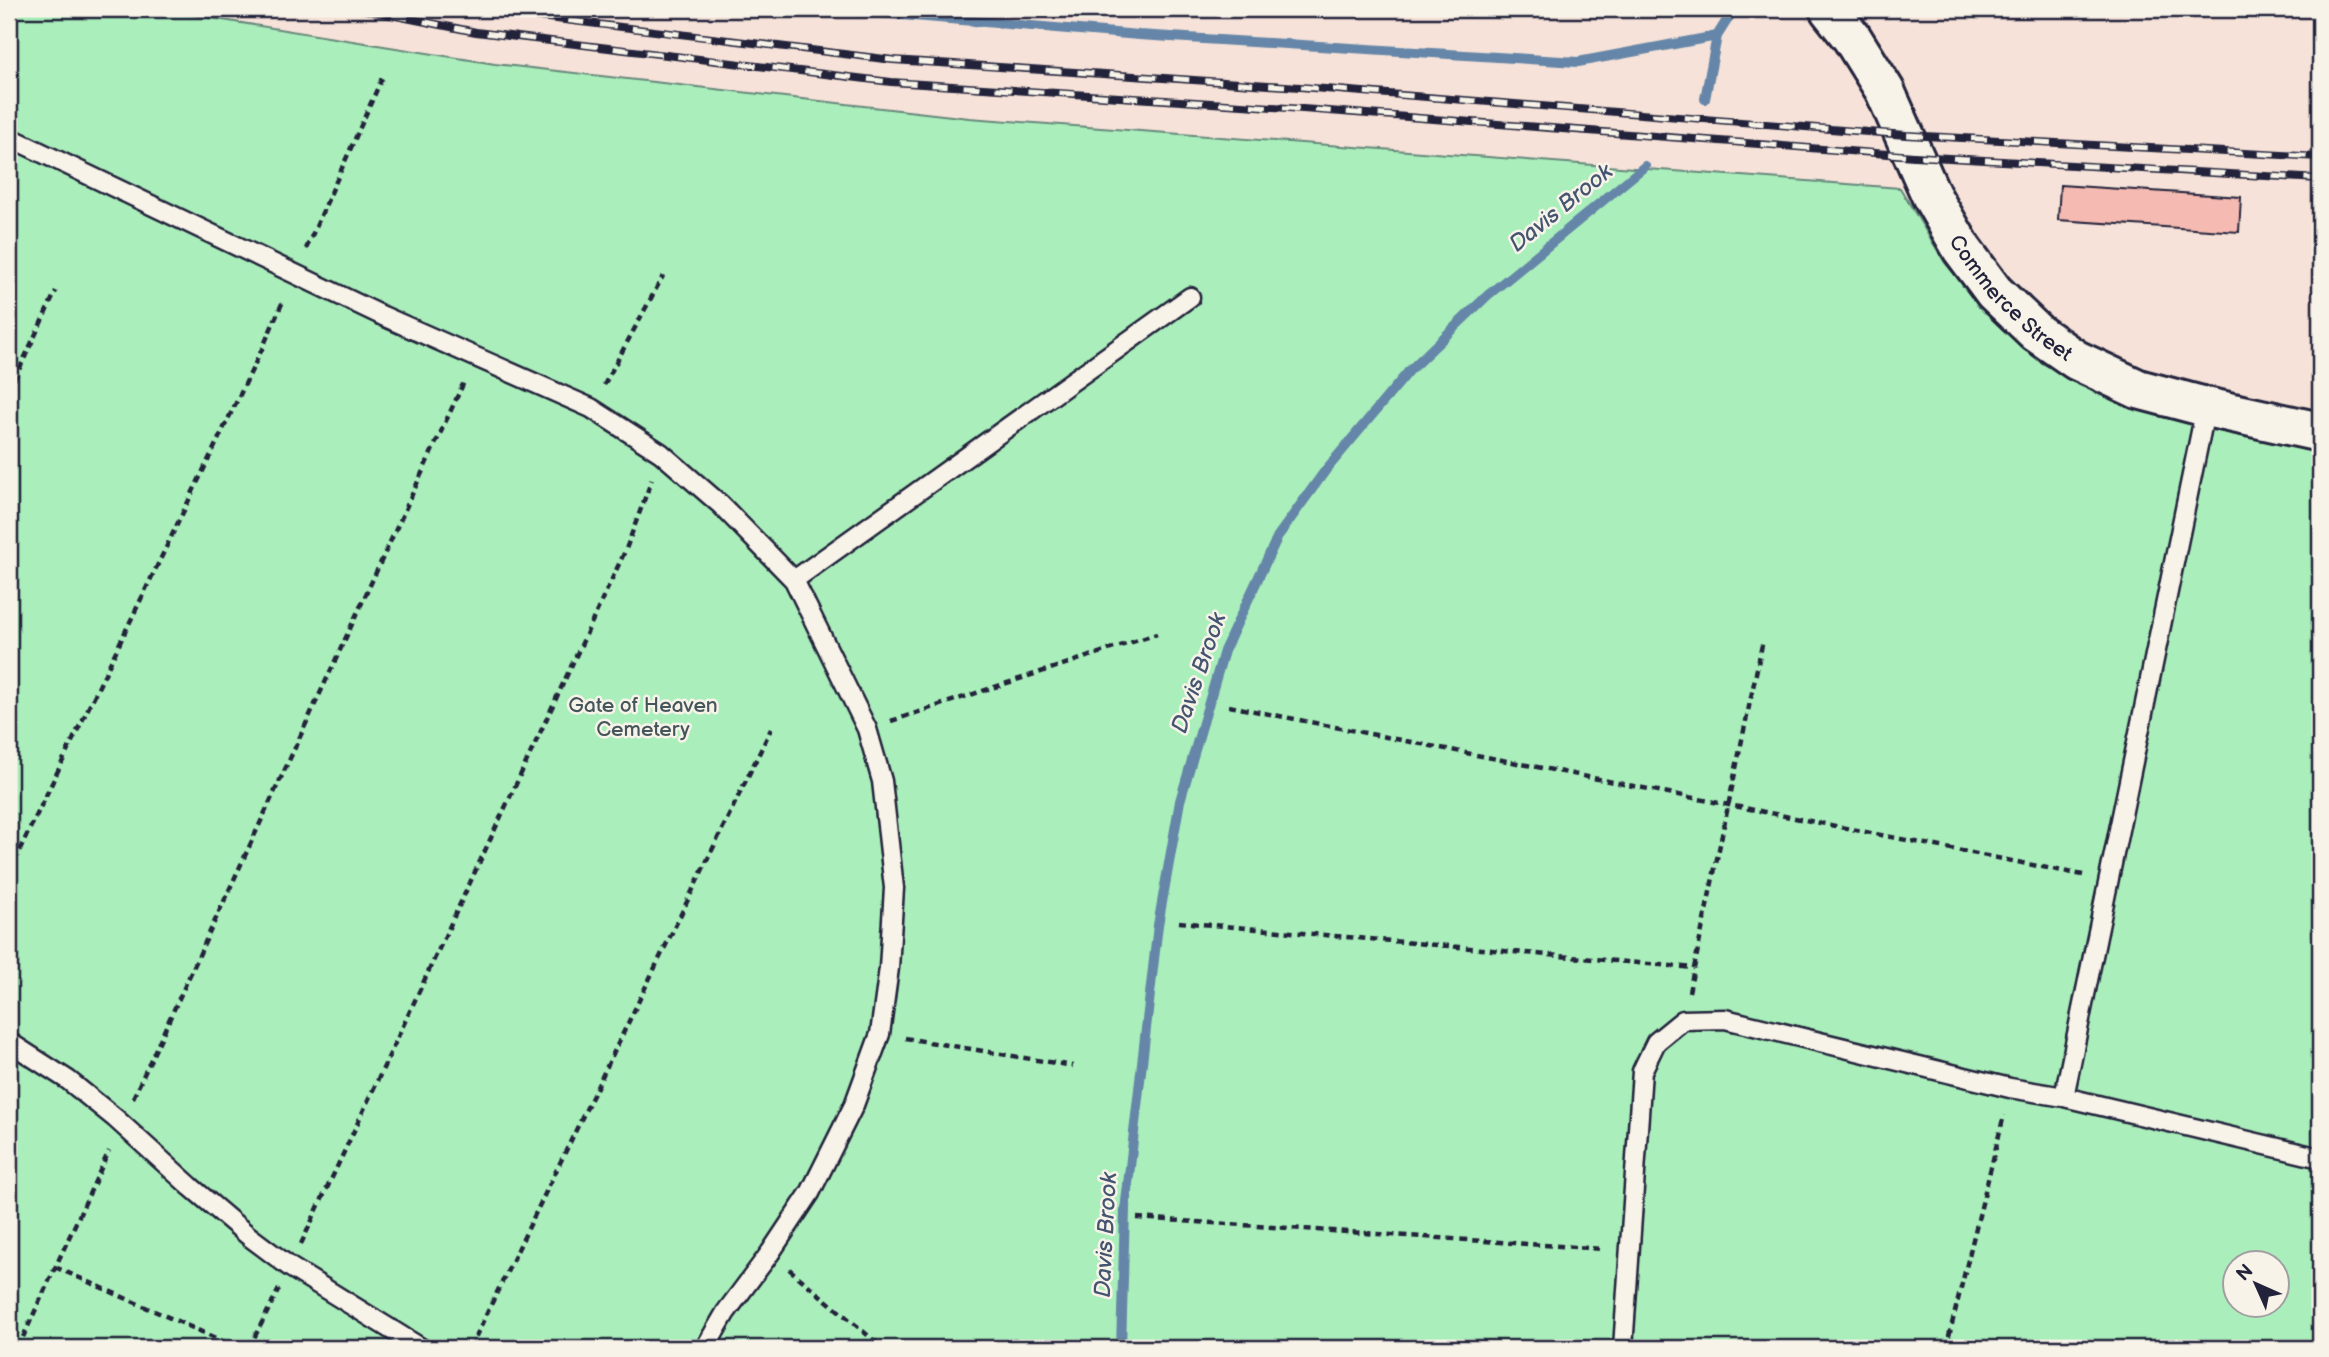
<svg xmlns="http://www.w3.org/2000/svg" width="2329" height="1357" font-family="'Balsamiq Sans',sans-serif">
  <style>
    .green { fill: #aaefbb; stroke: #66887b; stroke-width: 2; fill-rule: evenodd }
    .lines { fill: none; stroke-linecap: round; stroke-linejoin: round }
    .stream { stroke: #6586a8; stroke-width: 10 }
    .building { fill: #f5bab1; stroke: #22223b; stroke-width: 2 }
    .lane-casing { stroke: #22223b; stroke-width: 23 }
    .secondary-casing { stroke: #22223b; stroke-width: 44 }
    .path { stroke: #22223b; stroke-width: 4.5; stroke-dasharray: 7 5; stroke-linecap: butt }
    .lane { stroke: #f7f3e8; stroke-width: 18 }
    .secondary { stroke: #f7f3e8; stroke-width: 38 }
    .rail-casing { stroke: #22223b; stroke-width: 8 }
    .rail { stroke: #f7f3e8; stroke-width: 5; stroke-dasharray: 16; stroke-linecap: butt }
    .labels { text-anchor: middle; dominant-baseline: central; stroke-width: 5; stroke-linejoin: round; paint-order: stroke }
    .street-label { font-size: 21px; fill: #22223b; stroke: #f7f3e8 }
    .park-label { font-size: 21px; fill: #44555b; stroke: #f7f3e8 }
    .water-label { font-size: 23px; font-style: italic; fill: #445471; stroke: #f7f3e8 }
  </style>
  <rect width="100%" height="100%" fill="#f6e2d8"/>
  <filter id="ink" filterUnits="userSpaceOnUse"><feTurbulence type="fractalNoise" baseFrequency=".0143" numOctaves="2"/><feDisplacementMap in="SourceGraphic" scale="14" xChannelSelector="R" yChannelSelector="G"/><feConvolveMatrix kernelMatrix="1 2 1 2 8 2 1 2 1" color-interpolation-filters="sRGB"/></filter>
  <g filter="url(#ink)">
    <path class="green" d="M9,9H155L495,64L969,118L1900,188L1945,263L1985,310L2040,362L2106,397L2163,416L2320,450V1348H9ZM2234,1262H2276V1304H2234Z"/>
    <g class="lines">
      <path class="stream" d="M831,9L1139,35L1578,62L1717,36
        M1705,99L1717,36L1734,9
        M1121,1348L1125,1210L1158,925L1180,801L1224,651L1278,536L1325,471L1409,371L1488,295L1645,166"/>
    </g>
    <path class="building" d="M2060,185L2241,197L2239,232L2058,220Z"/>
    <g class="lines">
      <g class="lane-casing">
        <path id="lane" d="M9,137L383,316L591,408L661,453L721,505L794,580L867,729L882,781L894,888L889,968L880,1034L854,1105L810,1193L770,1253L726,1312L705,1348
          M794,580L1190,297
          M9,1042L68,1080L115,1118L191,1187L250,1237L290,1267L421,1348
          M2064,1097L2206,407
          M1623,1348L1642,1071L1656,1042L1683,1020L1725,1019L2010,1088L2064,1097L2320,1158"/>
      </g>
      <g class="secondary-casing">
        <g id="secondary">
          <path id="s1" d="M1829,9L1852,38L1885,91L1931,195L1962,249L1994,292L2037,333L2076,360L2138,389L2206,407L2320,432"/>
        </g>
      </g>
      <path class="path" d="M306,249L382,78
        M604,385L663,276
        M9,391L56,291
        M1229,706L2083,875
        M891,721L1157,634
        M9,872L263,347L284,299
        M1179,922L1694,968
        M1689,992L1763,640
        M905,1038L1073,1066
        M133,1098L464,382
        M1137,1218L1604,1249
        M301,1244L626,549L652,479
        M55,1267L238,1348
        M789,1269L883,1348
        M18,1348L109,1151
        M249,1348L279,1289
        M470,1348L771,729
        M1946,1348L2004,1115
        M2314,1348L2320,1322"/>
      <use href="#lane" class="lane"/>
      <use href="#secondary" class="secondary"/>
      <g class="rail-casing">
        <path id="rail" d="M361,9L476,32L891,82L1303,109L1914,156L2320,179
          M473,9L893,60L1300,87L1906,135L2320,157"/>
      </g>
      <use href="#rail" class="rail"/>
    </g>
  </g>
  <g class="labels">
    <g class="street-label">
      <text stroke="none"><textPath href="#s1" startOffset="345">Commerce Street</textPath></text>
    </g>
    <g class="park-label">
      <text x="643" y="705">Gate of Heaven<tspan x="643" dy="24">Cemetery</tspan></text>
    </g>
    <g class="water-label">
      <text transform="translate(1561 208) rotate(-39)">Davis Brook</text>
      <text transform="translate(1199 673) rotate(-71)">Davis Brook</text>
      <text transform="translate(1106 1235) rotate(-87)">Davis Brook</text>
    </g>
  </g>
  <rect width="2329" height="1357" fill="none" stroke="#f7f3e8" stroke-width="35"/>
  <rect x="18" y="18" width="2294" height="1322" fill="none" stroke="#22223b" stroke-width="2.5" filter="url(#ink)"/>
  <g transform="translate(2256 1284) rotate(315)"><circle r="33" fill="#f7f3e8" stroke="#a29fa3" stroke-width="2"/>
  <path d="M0-5L12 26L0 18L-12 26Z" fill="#22223b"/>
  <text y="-10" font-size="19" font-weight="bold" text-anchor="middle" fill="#22223b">N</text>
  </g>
</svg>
